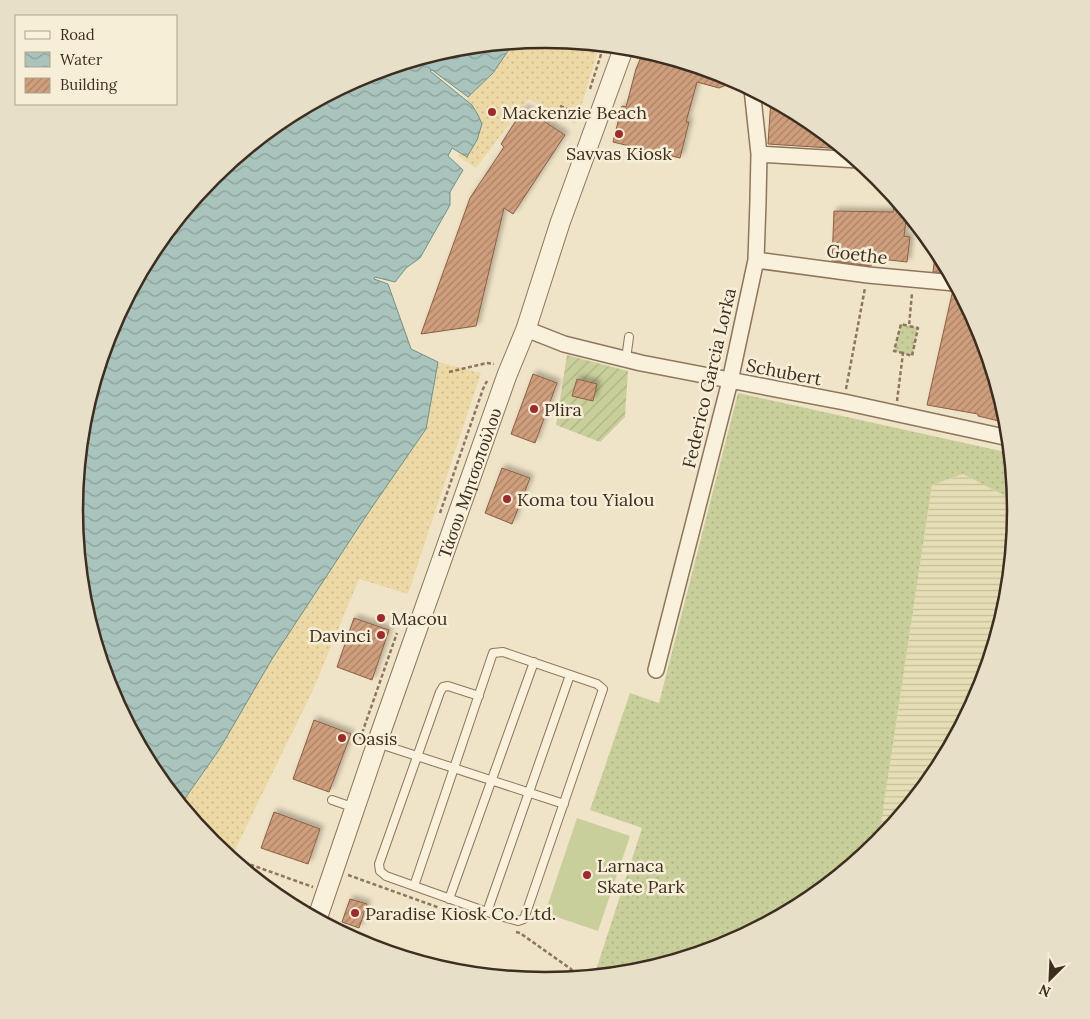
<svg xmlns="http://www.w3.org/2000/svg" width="1090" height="1019" font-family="Lora,serif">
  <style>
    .farmland { fill: url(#farmland-rules) }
    .grass { fill: url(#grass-dots) }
    .sand { fill: url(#sand-dots) }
    .garden { fill: url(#garden-furrows); fill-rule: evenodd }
    .pitch { fill: #c9cf9b }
    .water { fill: url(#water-waves); stroke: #6f938a }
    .building { fill: url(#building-hatch); stroke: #8d5f41; filter: url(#shadow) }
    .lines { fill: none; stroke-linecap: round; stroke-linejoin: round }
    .service-casing { stroke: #8d765c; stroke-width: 10 }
    .minor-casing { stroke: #8d765c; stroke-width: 18 }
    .tertiary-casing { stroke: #8d765c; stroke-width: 21 }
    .path { stroke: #8d765c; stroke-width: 2.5; stroke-dasharray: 4 2.5; stroke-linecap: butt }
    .service { stroke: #faf1dc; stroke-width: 8 }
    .minor { stroke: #faf1dc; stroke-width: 15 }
    .tertiary { stroke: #faf1dc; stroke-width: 19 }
    .poi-dot { fill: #9e2a2b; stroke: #f7eed8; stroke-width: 2 }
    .labels { text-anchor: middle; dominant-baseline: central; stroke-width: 5; stroke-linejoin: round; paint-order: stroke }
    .poi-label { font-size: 18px; fill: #3d2e20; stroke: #f7eed8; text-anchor: start }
    .street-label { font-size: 18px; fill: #3d2e20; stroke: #f7eed8 }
    .rim { fill: none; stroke: #3d2e20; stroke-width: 2.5 }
  </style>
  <defs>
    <pattern id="farmland-rules" width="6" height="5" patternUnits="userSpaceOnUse" patternTransform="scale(1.25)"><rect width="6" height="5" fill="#e6deb5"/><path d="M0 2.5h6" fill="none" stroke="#c6bf9b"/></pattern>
    <pattern id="grass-dots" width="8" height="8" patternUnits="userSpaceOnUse" patternTransform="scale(1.25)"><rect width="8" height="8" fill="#c9cf9b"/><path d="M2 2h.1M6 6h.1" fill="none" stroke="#aeb285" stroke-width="1.8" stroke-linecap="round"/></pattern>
    <pattern id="sand-dots" width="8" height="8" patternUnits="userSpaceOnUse" patternTransform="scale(1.25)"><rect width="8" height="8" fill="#ecd9a5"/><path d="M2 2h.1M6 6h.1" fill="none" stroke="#cbbb8e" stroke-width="1.8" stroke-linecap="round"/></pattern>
    <pattern id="garden-furrows" width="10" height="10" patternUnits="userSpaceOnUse" patternTransform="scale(1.25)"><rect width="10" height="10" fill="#c9cf9b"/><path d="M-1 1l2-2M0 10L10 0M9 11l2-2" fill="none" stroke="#aeb285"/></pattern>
    <pattern id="water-waves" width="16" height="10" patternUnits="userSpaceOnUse" patternTransform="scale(1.25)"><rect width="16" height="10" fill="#a9c4bc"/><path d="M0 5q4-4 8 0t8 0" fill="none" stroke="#8ba098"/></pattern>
    <pattern id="building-hatch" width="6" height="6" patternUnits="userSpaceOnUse" patternTransform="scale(1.25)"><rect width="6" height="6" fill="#cf9f7d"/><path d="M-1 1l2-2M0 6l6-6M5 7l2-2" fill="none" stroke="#a98266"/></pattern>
    <filter id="shadow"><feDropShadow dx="3.5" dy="-3.5" stdDeviation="2.5" flood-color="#0004"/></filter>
  </defs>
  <rect width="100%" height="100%" fill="#f0e4c8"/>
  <path class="farmland" d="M963,474L1015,501L1016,510L1007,602L980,690L936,771L878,842L932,485Z"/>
  <path class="grass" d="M901,324L918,328L912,356L894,351Z
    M738,393L1010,453L1015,501L963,474L932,485L878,843L806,901L725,945L637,971L596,975L597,967L642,828L590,810L630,693L659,703Z"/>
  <path class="sand" d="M545,39L600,44L576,124L528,99L476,168L458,156L468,97L493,73L514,42Z
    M388,284L412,349L438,362L481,373L408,594L359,579L312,692L231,858L226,852H224L212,842L155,773Z"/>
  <path class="garden" d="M567,355L628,371L625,417L600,442L556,425ZM577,379L597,384L593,401L573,396Z"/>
  <path class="pitch" d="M577,818L630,836L598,931L545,913Z"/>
  <path class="water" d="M514,42L493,73L468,97L432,70L430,71L472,105L478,115L482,124L477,140L467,157L452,148L448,156L463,170L450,192V205L420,258L406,268L395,282L375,277L374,279L388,284L411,349L438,362L426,429L368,513L272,659L219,750L181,804L153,771L110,689L83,601L74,509L79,463L83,417L110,329L154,248L212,176L284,118L365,74L453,48Z"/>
  <path class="building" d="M644,50L725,75L736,81L719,88L697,82L686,122H689L680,158L613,142L622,106L626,107L636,69Z
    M771,99L807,118L845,149L768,144Z
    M524,108L565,135L513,214L504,208L476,326L421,334L470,198L504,147L501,144Z
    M895,198L907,212L904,236L910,237L907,262L872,258L871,266L832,261L834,211L893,212Z
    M936,247L937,248L950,273L933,272Z
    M952,294L962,295L980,330L1007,418V423L978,416V414L927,405Z
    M533,374L557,383L535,443L511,434Z
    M577,379L597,384L593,401L572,396Z
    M502,468L530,478L512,524L485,513Z
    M354,618L389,630L372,680L337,667Z
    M314,720L351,734L329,792L293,779Z
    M274,812L320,829L308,864L261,848Z
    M350,899L367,904L359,928L342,922Z"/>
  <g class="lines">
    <g class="service-casing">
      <path id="service" d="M626,359L629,337
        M377,743L564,804
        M332,800L355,808
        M414,886L493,653L503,652L597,684L603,689L524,919L518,921L487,912L386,876L380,871L379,864L440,692L443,687L448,686L479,696
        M449,899L534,662
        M487,912L570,675"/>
    </g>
    <g class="minor-casing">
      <path id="minor" d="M759,154L858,160
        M756,260L868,275L955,283
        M526,329L564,344L641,363L844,402L1009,438
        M656,670L730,381L756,260L758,201L759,154L752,89"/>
    </g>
    <g class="tertiary-casing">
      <g id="tertiary">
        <path id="s1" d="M317,919L377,743L507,375L526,329L560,223L624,47"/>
      </g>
    </g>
    <path class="path" d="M590,89L604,45
      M560,106L582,115
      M903,353L894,351L901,324L909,326
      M449,372L487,363L494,364
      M846,389L865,288
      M897,401L903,353L912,356L918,328L909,326L912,293
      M440,513L483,389L487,381
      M360,739L397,633
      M232,858L313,887
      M348,875L465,917
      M516,932L520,933L571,969L576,977"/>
    <use href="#service" class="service"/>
    <use href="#minor" class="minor"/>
    <use href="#tertiary" class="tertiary"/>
  </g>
  <g class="poi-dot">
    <circle cx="492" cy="112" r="5"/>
    <circle cx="619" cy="134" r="5"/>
    <circle cx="534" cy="409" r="5"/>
    <circle cx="507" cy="499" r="5"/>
    <circle cx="381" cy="618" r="5"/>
    <circle cx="381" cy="635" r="5"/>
    <circle cx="342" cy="738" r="5"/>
    <circle cx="587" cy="875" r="5"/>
    <circle cx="355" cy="913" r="5"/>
  </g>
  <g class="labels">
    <g class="poi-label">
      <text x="502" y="112">Mackenzie Beach</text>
      <text x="619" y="153" text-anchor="middle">Savvas Kiosk</text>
      <text x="544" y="409">Plira</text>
      <text x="517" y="499">Koma tou Yialou</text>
      <text x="391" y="618">Macou</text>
      <text x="371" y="635" text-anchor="end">Davinci</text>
      <text x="352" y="738">Oasis</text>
      <text x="597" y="865">Larnaca<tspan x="597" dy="21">Skate Park</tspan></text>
      <text x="365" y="913">Paradise Kiosk Co. Ltd.</text>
    </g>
    <g class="street-label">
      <text transform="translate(857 254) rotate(7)">Goethe</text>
      <text transform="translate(784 372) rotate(11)">Schubert</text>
      <text transform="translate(709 378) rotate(-77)">Federico Garcia Lorka</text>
      <text stroke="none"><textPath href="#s1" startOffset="462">Τάσου Μητσοπούλου</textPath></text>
    </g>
  </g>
  <path d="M0 0H1090V1019H0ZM83 510a462 462 0 1 1 924 0a462 462 0 1 1-924 0Z" fill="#e8dfc9" fill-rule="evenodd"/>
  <path class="rim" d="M83 510a462 462 0 1 1 924 0a462 462 0 1 1-924 0Z"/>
  <rect x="15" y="15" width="162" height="90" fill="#f7eed8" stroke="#ada18e"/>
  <rect x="25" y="31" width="25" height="8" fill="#faf1dc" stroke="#ada18e"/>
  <text x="60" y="40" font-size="15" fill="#3d2e20">Road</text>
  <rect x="25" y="52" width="25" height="15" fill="url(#water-waves)" stroke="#ada18e"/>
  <text x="60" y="65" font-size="15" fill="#3d2e20">Water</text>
  <rect x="25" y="78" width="25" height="15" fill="url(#building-hatch)" stroke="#ada18e"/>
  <text x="60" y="90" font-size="15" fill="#3d2e20">Building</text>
  <g transform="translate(1050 979) rotate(204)" stroke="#f7eed8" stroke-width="4" paint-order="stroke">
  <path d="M0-4L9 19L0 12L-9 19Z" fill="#3d2e20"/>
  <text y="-8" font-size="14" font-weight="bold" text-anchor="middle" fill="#3d2e20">N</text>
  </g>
</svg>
